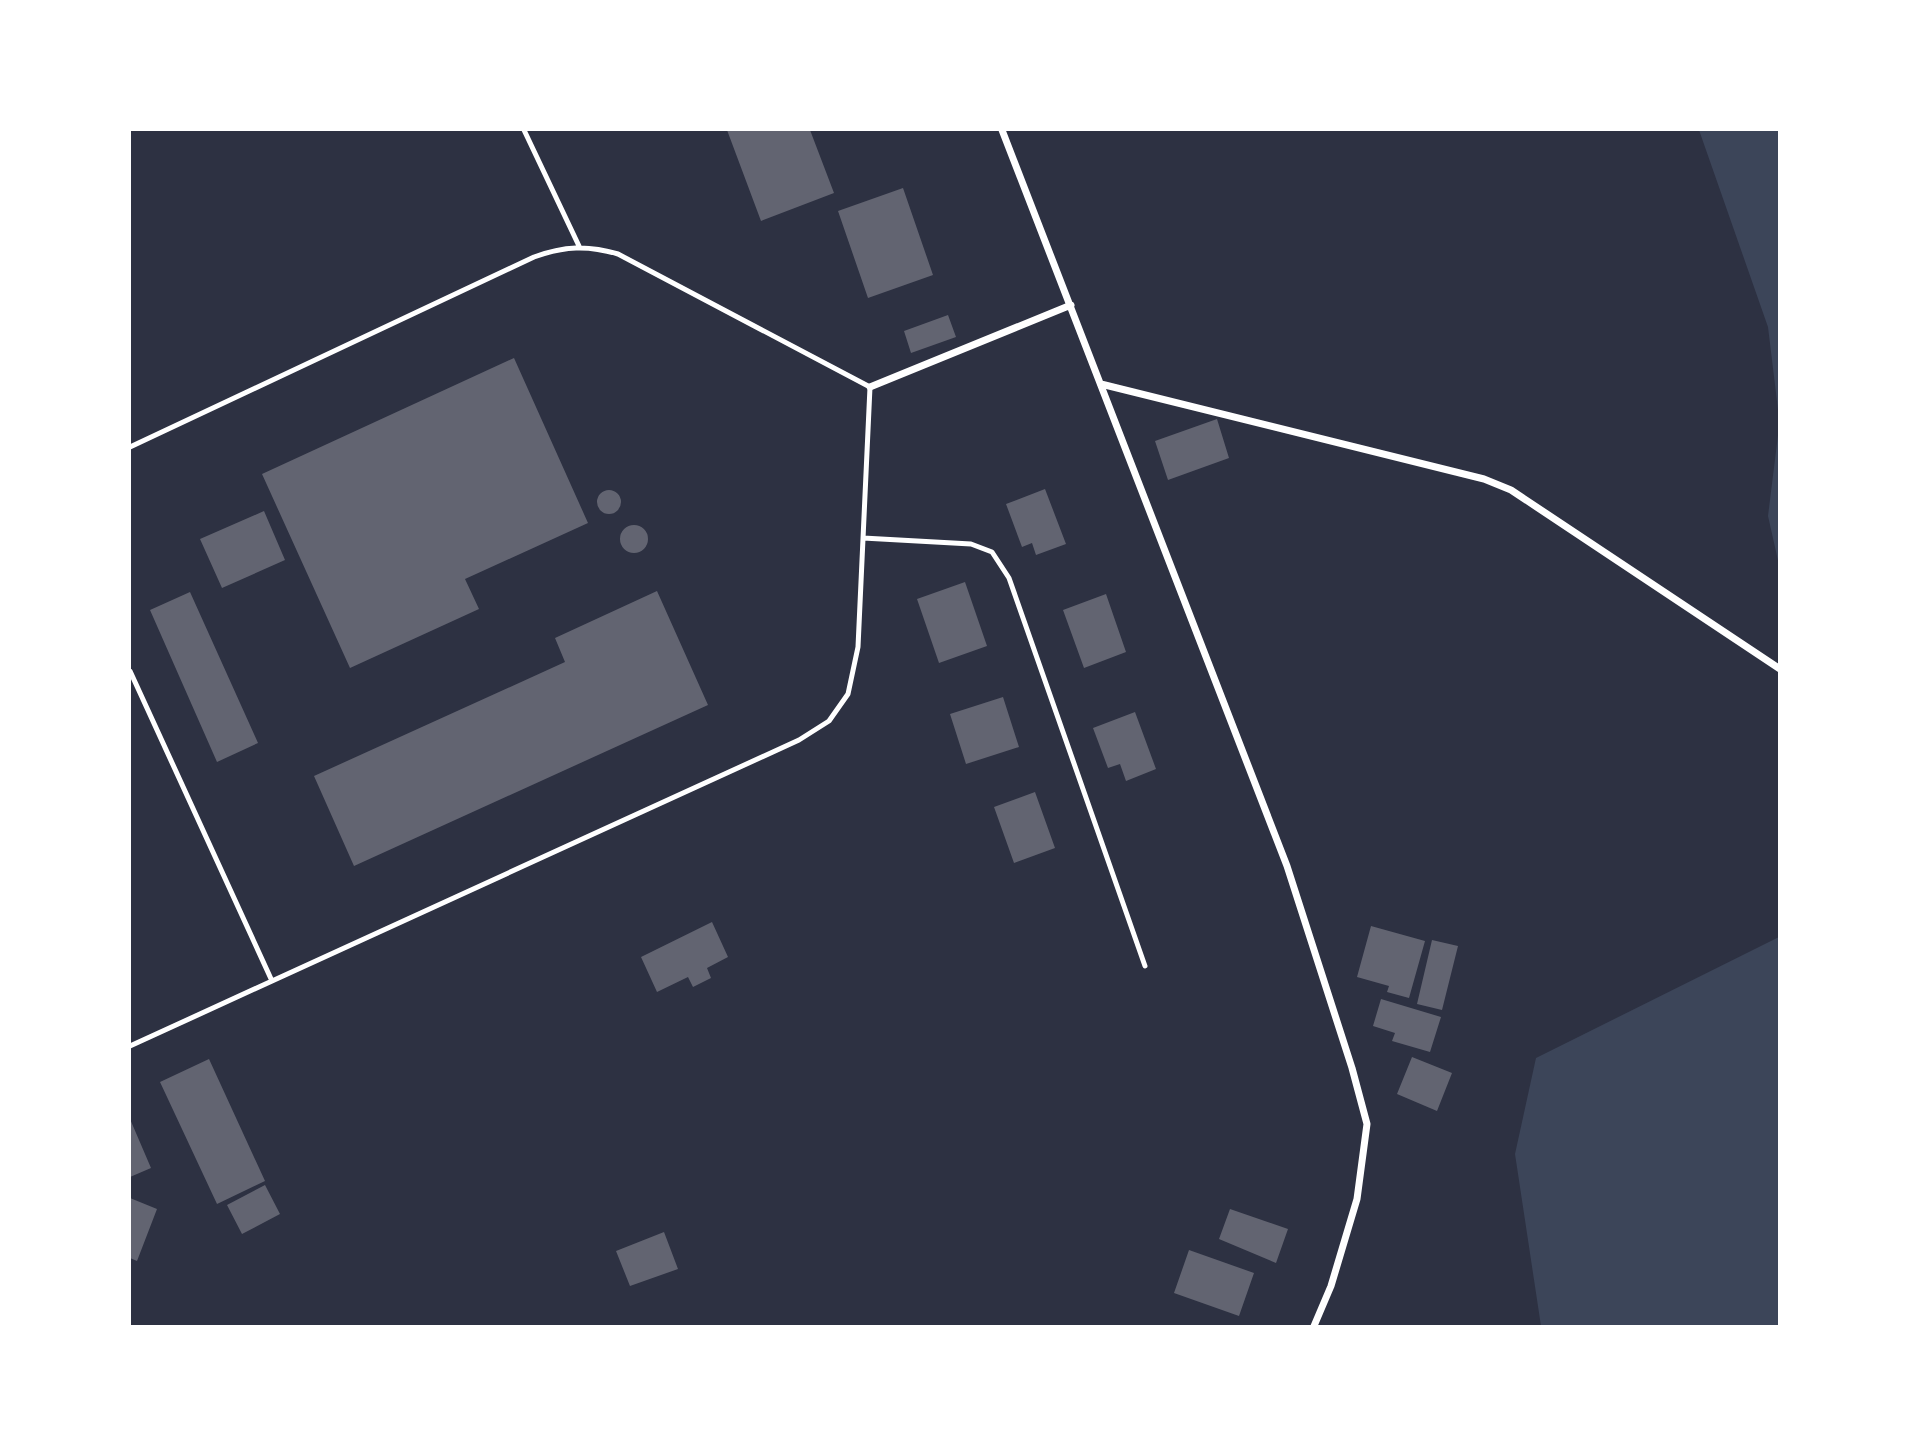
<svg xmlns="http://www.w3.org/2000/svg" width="1909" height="1456" font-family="'Noto Sans',sans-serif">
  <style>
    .green { fill: #3c4559 }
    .building { fill: #626471 }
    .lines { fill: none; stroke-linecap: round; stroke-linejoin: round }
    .service { stroke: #fff; stroke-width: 5 }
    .minor { stroke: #fff; stroke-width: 7 }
  </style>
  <rect width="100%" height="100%" fill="#2d3142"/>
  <path class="green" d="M1699,130H1779V418L1768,327Z
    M1779,427L1780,565H1779L1768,516Z
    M1779,937V1326H1541L1515,1154L1536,1058Z"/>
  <path class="building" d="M727,130H810L834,193L761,221Z
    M903,188L933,275L868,298L838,211Z
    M948,315L956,337L911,353L904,331Z
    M514,358L588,523L465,579L479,609L350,668L262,474Z
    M1217,419L1229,458L1168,480L1155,441Z
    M1045,489L1066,544L1036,555L1032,543L1022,547L1006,504Z
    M597 502a12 12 0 1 1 24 0a12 12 0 1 1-24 0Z
    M264,511L285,560L222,588L200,539Z
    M620 539a14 14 0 1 1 28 0a14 14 0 1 1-28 0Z
    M965,582L987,646L939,663L917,599Z
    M657,591L708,705L354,866L314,776L565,662L555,638Z
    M190,592L258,743L217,762L150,610Z
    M1106,594L1126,652L1084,668L1063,610Z
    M1003,697L1019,747L966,764L950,714Z
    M1135,712L1156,769L1126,781L1120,764L1108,768L1093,728Z
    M1035,792L1055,848L1014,863L994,807Z
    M712,922L728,957L707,968L711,978L693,987L688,977L657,992L641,957Z
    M1371,926L1425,941L1409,998L1387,992L1389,986L1357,977Z
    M1432,940L1458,946L1442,1010L1417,1004Z
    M1381,999L1441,1017L1430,1052L1392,1041L1395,1033L1373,1026Z
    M1412,1057L1452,1073L1437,1111L1397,1094Z
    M209,1059L265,1181L217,1204L160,1082Z
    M130,1119L151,1168L130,1177Z
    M265,1185L280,1214L242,1234L227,1205Z
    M130,1198L157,1209L137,1261L130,1258Z
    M1230,1209L1288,1229L1276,1263L1219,1239Z
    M664,1232L678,1269L630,1286L616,1251Z
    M1189,1250L1254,1273L1239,1316L1174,1293Z"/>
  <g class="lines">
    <path class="service" d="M524,130L579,246
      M130,447L534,257C564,246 588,245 618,254L870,387L858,647L848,694L829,721L799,740L130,1046
      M863,538L971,544L992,552L1009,578L1145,966
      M130,671L272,981"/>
    <path class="minor" d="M1002,130L1287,866L1352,1068L1367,1124L1357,1199L1331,1286L1314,1326
      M1101,384L1484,479L1511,490L1780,669
      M870,387L1071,305"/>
  </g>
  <rect width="1909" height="1456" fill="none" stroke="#ffffff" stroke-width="262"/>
</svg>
